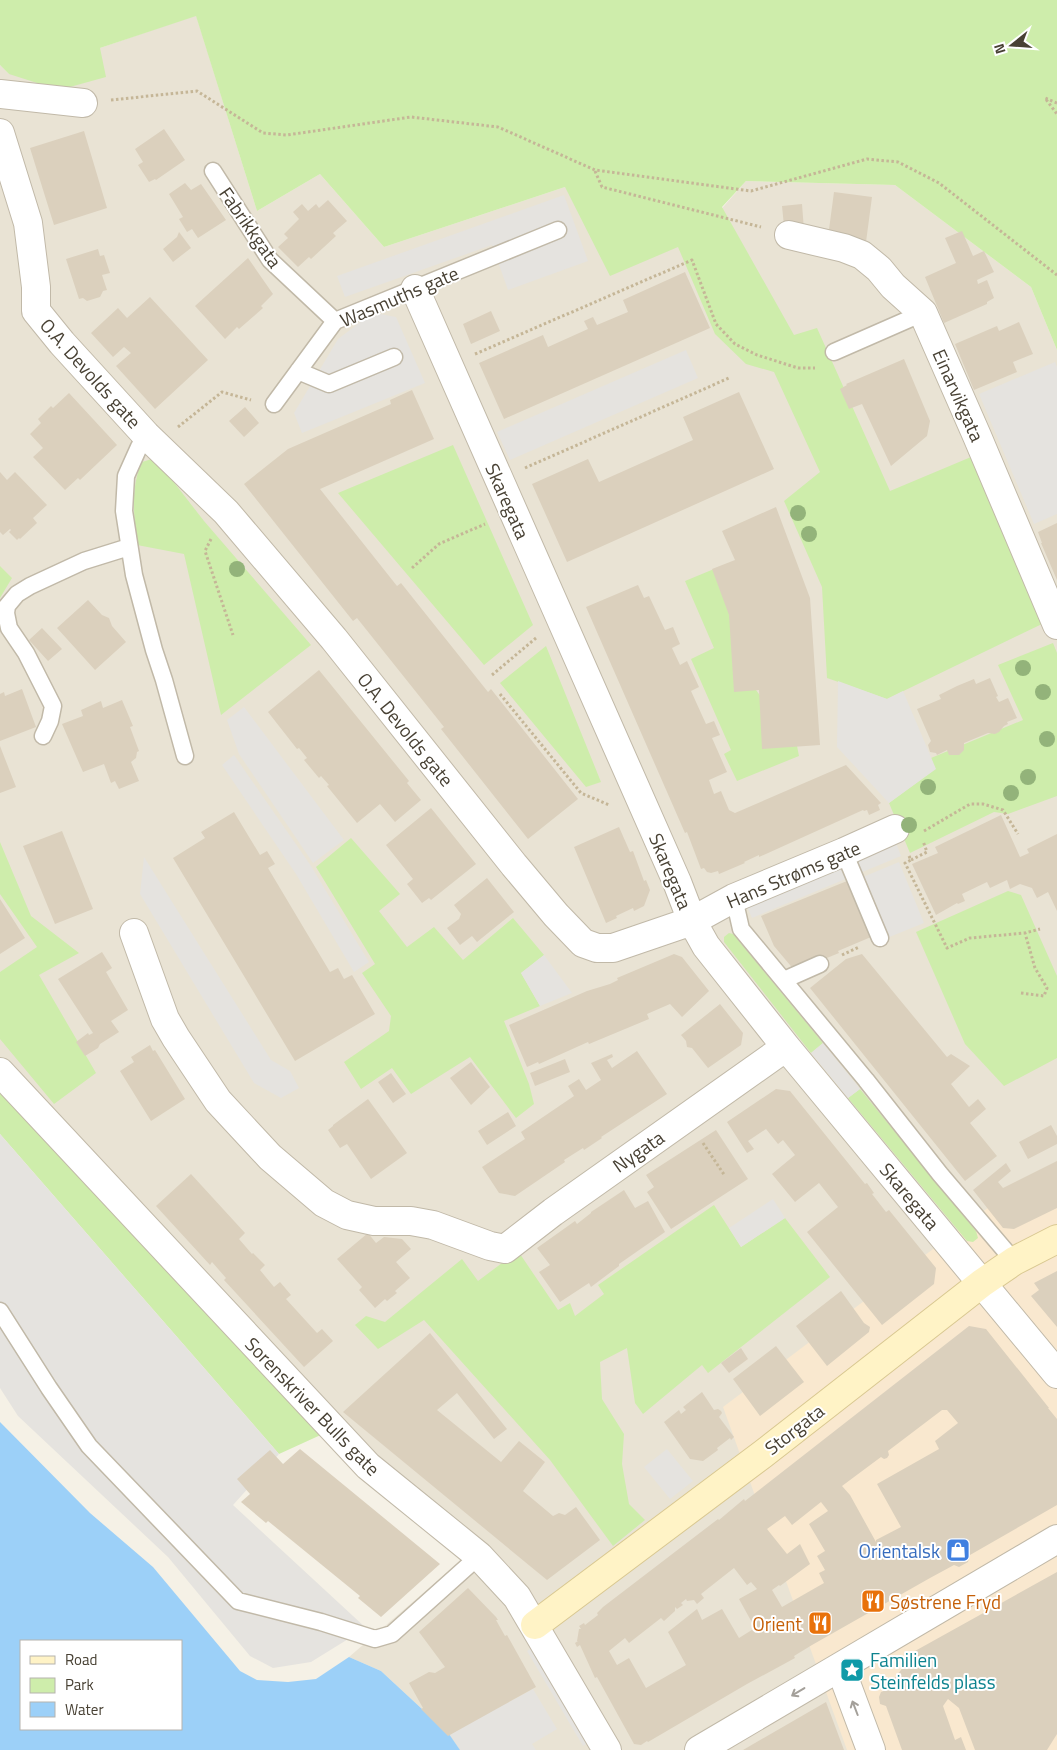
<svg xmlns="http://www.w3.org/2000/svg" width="1057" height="1750" font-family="'Titillium Web',sans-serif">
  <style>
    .residential { fill: #e9e3d4 }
    .commercial { fill: #f9e8cf }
    .green { fill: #ceedab }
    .parking { fill: #e5e3df }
    .water { fill: #9cd0f8; fill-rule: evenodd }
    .building { fill: #dbd0bd; fill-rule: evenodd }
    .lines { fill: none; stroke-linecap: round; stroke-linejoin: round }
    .lane-casing { stroke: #c1b9a8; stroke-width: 19 }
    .street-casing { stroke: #c1b9a8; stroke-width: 30 }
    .secondary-casing { stroke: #d9c891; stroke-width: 30 }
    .path { stroke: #c5b697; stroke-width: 3; stroke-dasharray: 2.5 2.5; stroke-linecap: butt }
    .lane { stroke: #fff; stroke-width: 16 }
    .street { stroke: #fff; stroke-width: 28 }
    .secondary { stroke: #fff3c6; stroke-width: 28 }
    .tree { fill: #93b37a }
    .oneway { stroke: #a4a09a }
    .labels { text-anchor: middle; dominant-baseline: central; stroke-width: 4; stroke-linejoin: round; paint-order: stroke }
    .street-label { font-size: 19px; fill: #484134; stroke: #fff }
    .shop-label { font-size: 19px; fill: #366cbe; stroke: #fff; text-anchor: end }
    .food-label { font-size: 19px; fill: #c56008; stroke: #fff; text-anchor: start }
    .culture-label { font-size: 19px; fill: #0d838f; stroke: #fff; text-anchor: start }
  </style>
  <rect width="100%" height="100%" fill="#f5f1e6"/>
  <path class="residential" d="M196,15L257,211L320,174L384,247L565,187L695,239L746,181L895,185L1031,287L1057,350V1750H460L449,1734L381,1671L349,1657L480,1544L374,1459L0,1063V65L9,74L100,48Z"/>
  <path class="commercial" d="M1057,1170V1750H847L723,1407L993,1204Z"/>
  <path class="green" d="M0,0H1057V350L1031,287L895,185L746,181L722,207L794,335L817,328L890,491L971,457L1042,624L887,699L827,678L822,587L784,501L820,472L774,372L746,364L715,334L678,247L610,276L565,187L384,247L320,174L257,211L196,16L100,48L106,77L59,90L9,74L0,65Z
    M453,445L533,625L484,665L338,493Z
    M155,458L204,521L311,645L221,715L184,554L137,545C134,517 130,488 142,462Z
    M0,566L12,578L0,598Z
    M714,569L756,690L797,746L799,756L737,781L724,754L731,750L691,659L714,648L685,581Z
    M1053,643L1057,653V796L1008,814L994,812L910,853L889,803L935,769L931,758L1023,720L998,665Z
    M546,646L601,782L586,787L500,683Z
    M351,838L400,894L379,911L407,947L434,927L463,960L513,918L544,955L521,973L540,1006L504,1021L529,1084L534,1104L516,1118L470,1057L411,1094L392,1068L361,1089L344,1062L389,1031L391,1016L362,973L375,964L316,867Z
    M0,842L31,916L79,953L39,975L96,1073L54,1104L0,1039V972L37,947L0,894Z
    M1008,891L1021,895L1057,976V1058L1004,1086L965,1044L916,932Z
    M729,933L733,934L823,1043L811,1053L724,942V937Z
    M0,1089L325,1433L279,1454L0,1134Z
    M860,1089L976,1231L978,1238L973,1242L967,1241L848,1098Z
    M714,1205L741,1247L785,1218L830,1277L708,1373L702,1365L643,1414L635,1403L627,1348L600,1362L602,1399L624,1434L622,1464L629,1504L645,1520L613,1546L550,1460L424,1320L378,1349L355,1325L366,1316L385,1322L462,1259L478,1281L518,1251L558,1310L570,1303L575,1316L604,1294L598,1285Z"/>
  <path class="parking" d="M564,195L588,261L508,290L492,245L345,297L337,276Z
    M380,314L396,317L425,383L302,433L294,413L338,339L362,321Z
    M686,350L698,378L510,460L497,432Z
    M1055,362L1057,367V514L1034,524L979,394Z
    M838,681L887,699L903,691L936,769L889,803L837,747Z
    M244,707L344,840L313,863L239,754L227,720Z
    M234,755L311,866L369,962L354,972L296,874L222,765Z
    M895,840L901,856L752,918L745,902Z
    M144,857L271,1060L290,1071L299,1088L281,1098L254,1083L140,894Z
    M899,862L924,923L877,942L851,882Z
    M544,955L572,993L540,1006L521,973Z
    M823,1043L860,1089L848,1098L811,1053Z
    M0,1134L279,1454L233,1505L366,1628L311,1662L273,1668L250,1656L168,1557L18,1416L0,1388Z
    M773,1199L785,1218L741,1247L729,1228Z
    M667,1449L693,1481L670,1499L644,1467Z
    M535,1646L591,1741L583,1746L527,1651Z
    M533,1689L557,1729L532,1744L536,1750H460L449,1734Z"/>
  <path class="water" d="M0,1422L90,1513L153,1567L240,1671L257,1680L288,1682L316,1679L349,1657L381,1671L449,1734L460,1750H0ZM21,1641H181V1729H21Z"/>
  <path class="building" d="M164,129L185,160L156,180L155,179L149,182L138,165L143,162L135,149Z
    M84,131L107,208L54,225L30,148Z
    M185,183L191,190L201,184L226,220L198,238L192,229L187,232L179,219L183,217L169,194Z
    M834,192L872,197L866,242L828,237Z
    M328,200L347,221L333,233L336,236L311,259L309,257L298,267L278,247L288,238L284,234L299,219L293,212L302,204L308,211L316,204L319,208Z
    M802,204L804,230L784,226L782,206Z
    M962,231L973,256L984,251L994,272L977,280L978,284L987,280L994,298L987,302V304L944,323L925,277L956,263L945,238Z
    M179,232L191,248L173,262L163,249L177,237Z
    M98,249L100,256L104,255L110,273L102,275L107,290L103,291L100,297L87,301L83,298L79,299L66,259Z
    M248,258L273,294L261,306L263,308L239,329L237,327L225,339L195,306Z
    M685,272L710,328L504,419L479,363L543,335L548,347L588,329L584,321L593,317L597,325L628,312L623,300Z
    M150,297L208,360L155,409L116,366L131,353L124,347L113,357L91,333L118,308L127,318Z
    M491,311L500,331L471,344L463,324Z
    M1019,322L1033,354L1013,362L1017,372L974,390L955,344L997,326L999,331Z
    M904,359L930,421L927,436L891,466L862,404L849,409L840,389L847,385L846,384Z
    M412,390L434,439L320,489L397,586L401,583L488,692L491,689L578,799L528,839L441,729L444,727L357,618L353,621L244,484L288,449L391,404L390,400Z
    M739,392L774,469L567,562L532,484L588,459L599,482L693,440L683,417Z
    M69,393L117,445L80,480L78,478L65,490L33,457L43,448L30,434L41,423L38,419L51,406L53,408Z
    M245,407L259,423L244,437L229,421Z
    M0,472L7,480L15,472L47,505L33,518L37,523L20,539L19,538L17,540L9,532L11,530L10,529L3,535L0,532Z
    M776,507L810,598L820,745L762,749L759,690L734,692L729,615L712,569L735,560L722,531Z
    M1057,523V580L1041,543H1042L1038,532Z
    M638,585L644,598L649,596L665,630L673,627L680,644L672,648L680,665L687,661L699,687L691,691L706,724L714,721L720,735L712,738L727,772L709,780L714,794L721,791L729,810L735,813L846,765L881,803L878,805L880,810L869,815L867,810L864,811L863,810L759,857V855L744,862L745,863L719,874L718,871L711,873L707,872L704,868L701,869L687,832L685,833L586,607Z
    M88,600L102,615L109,618L112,626L126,642L95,670L57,628Z
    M42,628L62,649L48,661L29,640Z
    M319,670L409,781L407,783L421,800L395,822L380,804L357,823L327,786L329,785L321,776L319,778L304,760L307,758L299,748L297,749L268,712Z
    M990,678L998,696L996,697L999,702L1008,698L1017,718L1007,722L1008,724L1004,726L999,732L995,734L988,733L964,743V750L959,755H949L947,750L937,755L936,753L930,752L928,745L931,741L917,709L941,699L939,695L957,686L974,679L976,684Z
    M22,689L36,727L0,741V694L4,692L5,696Z
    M122,700L133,726L130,727L139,751L137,752L136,758L131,762L139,781L119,789L115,781L111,783L104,764L83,772L62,724L83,716L81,710L101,701L103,708Z
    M0,746L16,787L0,793Z
    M431,808L476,864L431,900L429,898L422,903L407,884L413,879L386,845Z
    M234,812L260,855L267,851L275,864L268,868L330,972L338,968L344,979L352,975L375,1014L295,1061L173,858L205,838L201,832Z
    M1001,815L1020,857L1029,853L1027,849L1057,834V911L1048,892L1037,898L1032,888L1020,884L1010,889L1007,880L990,888L987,882L962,894L965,901L958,904L957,903L936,915L912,864L938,853L935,847Z
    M619,827L630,852L633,851L644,881L646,880L650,890L644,906L634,911L633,908L616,916L617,918L606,923L574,847Z
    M62,831L93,909L55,924L23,846Z
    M487,878L514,912L477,942L472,936L460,945L447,928L459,919L461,914L454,905Z
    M847,881L871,937L838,951L839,953L795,971L774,946L761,916Z
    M0,899L25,938L0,954Z
    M102,952L112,968L106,972L128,1010L111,1021L119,1032L100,1044L98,1048L85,1056L76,1042L88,1033L89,1035L93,1033L58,979Z
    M674,954L682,957L709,991L682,1017L670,1004L647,1014L649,1019L589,1044L588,1042L539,1064L538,1062L527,1067L509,1025L587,991L610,984L618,980L617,978Z
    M862,954L947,1057L951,1054L970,1066L951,1084L969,1107L978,1099L986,1109L970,1123L997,1156L965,1181L810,988L846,959Z
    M720,1004L743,1033L741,1045L708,1068L692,1048L687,1047L686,1041L681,1035Z
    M150,1045L153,1051L155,1050L185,1099L151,1121L120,1071L134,1062L131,1057Z
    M637,1051L667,1094L601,1137L602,1138L584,1150L583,1148L564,1160L565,1162L515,1196L499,1193L482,1167L525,1139L521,1132L574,1096L568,1086L579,1079L586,1090L601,1080L591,1063L612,1054L613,1057L607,1060L612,1068Z
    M565,1059L570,1072L535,1086L530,1073Z
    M471,1062L490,1087L471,1105L450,1078Z
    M391,1073L406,1094L393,1103L378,1082Z
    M776,1089L790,1091L865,1184L867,1183L874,1193L872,1194L886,1212L889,1210L936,1268L934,1284L882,1325L807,1232L838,1207L819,1183L795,1202L772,1174L795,1155L783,1140L778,1144L766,1129L748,1141L754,1149L747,1153L727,1122Z
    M368,1099L407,1153L371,1179L347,1144L340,1148L328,1130L333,1126V1125Z
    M508,1112L516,1126L487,1145L478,1131Z
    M1051,1125L1057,1136V1144L1028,1159L1019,1142Z
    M716,1130L748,1179L671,1229L647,1192L654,1187L646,1175Z
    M1057,1161V1208L1014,1229L1003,1228L973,1190L1006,1163L1011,1171L998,1182L1003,1188Z
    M191,1174L245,1233L239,1239L252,1254L253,1253L265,1265L260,1270L274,1287L280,1282L291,1295L286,1299L317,1333L322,1329L333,1341L304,1367L224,1280L226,1278L212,1262L210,1265L156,1206Z
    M624,1190L635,1208L648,1201L665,1232L619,1264V1266L591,1287L589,1283L560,1302L539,1272L550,1265L537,1248L575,1221L577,1224L591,1213V1212Z
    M368,1233L376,1243L384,1237L402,1239L411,1249L396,1262L410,1278L395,1291L397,1293L387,1301L385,1299L375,1308L359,1290L362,1287L337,1259Z
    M1057,1271V1327L1031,1296L1039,1290L1034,1283Z
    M841,1291L864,1323L870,1327L869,1332L827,1366L796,1326Z
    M969,1326L986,1329L1049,1408H1048L1057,1419V1505L970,1555L968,1562L959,1567L954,1565L930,1578L812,1645L794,1656L795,1658L747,1684L648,1742L647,1741L641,1745L634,1744L597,1677L595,1678L580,1645L577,1647L575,1643L578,1641H577L579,1629H581L579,1626L584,1623L585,1625L598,1615L597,1613L603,1607L718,1519L719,1520L744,1499L745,1501ZM942,1410H947L958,1423L935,1441L939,1449L877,1484L901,1527L876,1540V1542L850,1495L842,1486L881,1457L884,1459L887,1458L889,1455L888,1451ZM821,1502L828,1511L809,1524L825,1551L817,1556L825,1570L819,1573L824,1583L782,1607L772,1590L779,1585L780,1586L810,1564L800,1544L787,1554L767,1529L785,1516L792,1525ZM734,1568L747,1585L751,1582L757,1589L739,1599L755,1628L739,1638L722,1609L702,1620L697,1609L668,1632L686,1665L646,1688L629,1658L617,1665L609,1651L625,1638L629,1643L661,1618L664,1621L675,1611V1607L677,1609L683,1605L681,1603L686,1599L687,1601L694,1600L697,1604L704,1598L701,1594Z
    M430,1333L507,1429L494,1439L457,1393L437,1410L501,1462L519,1441L545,1462L523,1491L553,1516L559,1513L565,1515L576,1507L600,1540L547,1580L343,1412Z
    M776,1346L804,1382L760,1416L733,1379Z
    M741,1348L748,1359L729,1373L721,1363Z
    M702,1392L714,1410L718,1409L721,1411L722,1413L719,1417L734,1437L731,1440L730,1438L717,1448L718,1450L703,1461L690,1459L664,1422L679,1410L681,1414L686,1410L683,1407Z
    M300,1449L440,1564L381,1617L358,1598L360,1596L268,1521L266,1523L241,1502L250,1494L237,1479L270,1450L283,1464Z
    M1057,1572V1734L1047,1750H975L959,1708L948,1699L943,1706L955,1740L961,1737L966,1750H902L886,1706L880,1704L879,1697L881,1692L886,1690L915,1651Z
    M468,1588L496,1617L498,1620H496L505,1636L507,1635L536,1687L448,1736L421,1709L423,1708L409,1683L429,1672L435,1673L445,1667L419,1632Z
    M826,1702L844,1750H743Z"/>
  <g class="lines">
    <g class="lane-casing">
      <path id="lane" d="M213,171L270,260L335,321
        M834,352L923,313
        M298,371L329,384L394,357
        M274,404L335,321L558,230
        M146,435L139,447L126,476L124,511L134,575L154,650L164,680L185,756
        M43,736L50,721L53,706L26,653L9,628L6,613L7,606L17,594L30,586L84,561L129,547
        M844,852L880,938
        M734,898L741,929L866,1080L940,1174L1014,1261
        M784,980L820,964
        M0,1311L49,1388L89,1446L238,1601L321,1622L375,1639L392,1634L479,1556"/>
    </g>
    <g class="street-casing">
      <path id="street" d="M0,94L83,103
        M0,133L28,223L36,287V311L62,343L146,435L226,512L334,639L514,865L556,915L583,943L597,948H613L692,921L734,898L844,852L895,829
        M789,235L844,248L862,255L879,269L893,286L923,313L977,436L1057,625
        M415,289L677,882L692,921L706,946L786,1047L1057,1374
        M134,933L165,1019L176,1038L218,1101L270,1157L324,1203L347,1215L374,1221H411L433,1225L490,1246L505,1249L553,1212L786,1047
        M0,1072L368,1466L479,1556L517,1597L607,1750
        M840,1667L871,1750
        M699,1750L1057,1539"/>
    </g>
    <g class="secondary-casing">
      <path id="secondary" d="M535,1625L763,1454L982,1283L1014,1261L1057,1239"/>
    </g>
    <path class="path" d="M111,100L197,91L263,133L287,135L411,117L498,127L595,170L751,191L867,159L898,162L939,183L1057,275
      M1057,103L1045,98L1057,114
      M595,171L602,187L761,227
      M475,354L692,260L716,324L735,344L757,355L798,368H815
      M178,427L222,392L251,400
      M525,468L729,378
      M211,539L205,551L233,635
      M412,568L439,544L485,524
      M492,675L536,638
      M500,694L581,793L609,805
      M924,831L970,804H983L1003,810L1018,834
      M909,856L911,860L905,863L947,948L970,938L1025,933L1040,929
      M911,860L927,852L923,841
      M842,955L859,947
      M1021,993L1044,996L1047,988L1035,968L1025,933
      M703,1143L725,1176"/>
    <use href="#lane" class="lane"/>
    <use href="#street" class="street"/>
    <use href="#secondary" class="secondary"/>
  </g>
  <g class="tree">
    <circle cx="798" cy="513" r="8"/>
    <circle cx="809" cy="534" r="8"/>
    <circle cx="237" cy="569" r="8"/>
    <circle cx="1023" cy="668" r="8"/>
    <circle cx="1043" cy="692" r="8"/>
    <circle cx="1047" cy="739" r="8"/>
    <circle cx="1028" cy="777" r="8"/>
    <circle cx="928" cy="787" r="8"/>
    <circle cx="1011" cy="793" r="8"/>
    <circle cx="909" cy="825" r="8"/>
  </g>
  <defs><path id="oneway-shaft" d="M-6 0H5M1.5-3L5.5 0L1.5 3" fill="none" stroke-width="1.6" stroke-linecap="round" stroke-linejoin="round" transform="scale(1.25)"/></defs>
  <g class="oneway">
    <use href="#oneway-shaft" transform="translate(798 1692) rotate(149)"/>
    <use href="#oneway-shaft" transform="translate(855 1708) rotate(-111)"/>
  </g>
  <defs>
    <g id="shop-square" transform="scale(1.25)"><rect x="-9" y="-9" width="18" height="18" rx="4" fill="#3f7fe0" stroke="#fff"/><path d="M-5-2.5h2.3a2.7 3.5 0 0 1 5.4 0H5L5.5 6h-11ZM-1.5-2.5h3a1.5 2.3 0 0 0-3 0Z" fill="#fff"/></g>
    <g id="restaurant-square" transform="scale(1.25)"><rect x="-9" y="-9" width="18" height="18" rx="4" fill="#e8710a" stroke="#fff"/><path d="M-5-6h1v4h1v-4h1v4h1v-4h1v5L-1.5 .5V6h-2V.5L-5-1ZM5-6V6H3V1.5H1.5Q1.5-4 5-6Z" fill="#fff"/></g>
    <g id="sight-square" transform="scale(1.25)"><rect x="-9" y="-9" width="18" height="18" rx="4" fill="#0f9aa8" stroke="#fff"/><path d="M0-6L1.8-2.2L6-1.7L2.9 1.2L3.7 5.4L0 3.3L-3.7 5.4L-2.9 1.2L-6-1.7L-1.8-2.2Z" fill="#fff"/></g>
  </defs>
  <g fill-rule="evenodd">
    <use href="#shop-square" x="958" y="1550"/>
    <use href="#restaurant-square" x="873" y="1601"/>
    <use href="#restaurant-square" x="820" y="1623"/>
    <use href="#sight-square" x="852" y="1670"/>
  </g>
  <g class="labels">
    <g class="street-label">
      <text transform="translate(251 227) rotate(55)">Fabrikkgata</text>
      <text transform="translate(399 296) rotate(-23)">Wasmuths gate</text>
      <text transform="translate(91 373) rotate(48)">O.A. Devolds gate</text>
      <text transform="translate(959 395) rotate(66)">Einarvikgata</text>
      <text transform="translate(508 501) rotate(66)">Skaregata</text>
      <text transform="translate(406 729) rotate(51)">O.A. Devolds gate</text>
      <text transform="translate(671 871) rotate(67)">Skaregata</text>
      <text transform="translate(793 874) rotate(-23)">Hans Strøms gate</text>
      <text transform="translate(638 1151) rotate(-35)">Nygata</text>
      <text transform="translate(910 1196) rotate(50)">Skaregata</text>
      <text transform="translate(313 1406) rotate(46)">Sorenskriver Bulls gate</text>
      <text transform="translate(794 1429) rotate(-38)">Storgata</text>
    </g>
    <g class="shop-label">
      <text x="940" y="1550">Orientalsk</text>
    </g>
    <g class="food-label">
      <text x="890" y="1601">Søstrene Fryd</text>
      <text x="802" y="1623" text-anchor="end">Orient</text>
    </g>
    <g class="culture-label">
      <text x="870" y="1659">Familien<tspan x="870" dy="22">Steinfelds plass</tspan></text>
    </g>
  </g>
  <rect x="20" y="1640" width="162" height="90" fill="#ffffff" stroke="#b6b3ae"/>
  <rect x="30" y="1656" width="25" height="8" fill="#fff3c6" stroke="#b6b3ae"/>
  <text x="65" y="1665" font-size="15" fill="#484134">Road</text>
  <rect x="30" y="1678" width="25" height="15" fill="#ceedab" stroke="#b6b3ae"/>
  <text x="65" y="1690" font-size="15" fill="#484134">Park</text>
  <rect x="30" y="1702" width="25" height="15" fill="#9cd0f8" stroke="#b6b3ae"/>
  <text x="65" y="1715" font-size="15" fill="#484134">Water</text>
  <g transform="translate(1012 45) rotate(253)" stroke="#ffffff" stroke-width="4" paint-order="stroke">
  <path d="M0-4L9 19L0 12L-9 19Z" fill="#484134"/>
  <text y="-8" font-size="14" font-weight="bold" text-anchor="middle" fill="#484134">N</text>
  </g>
</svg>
